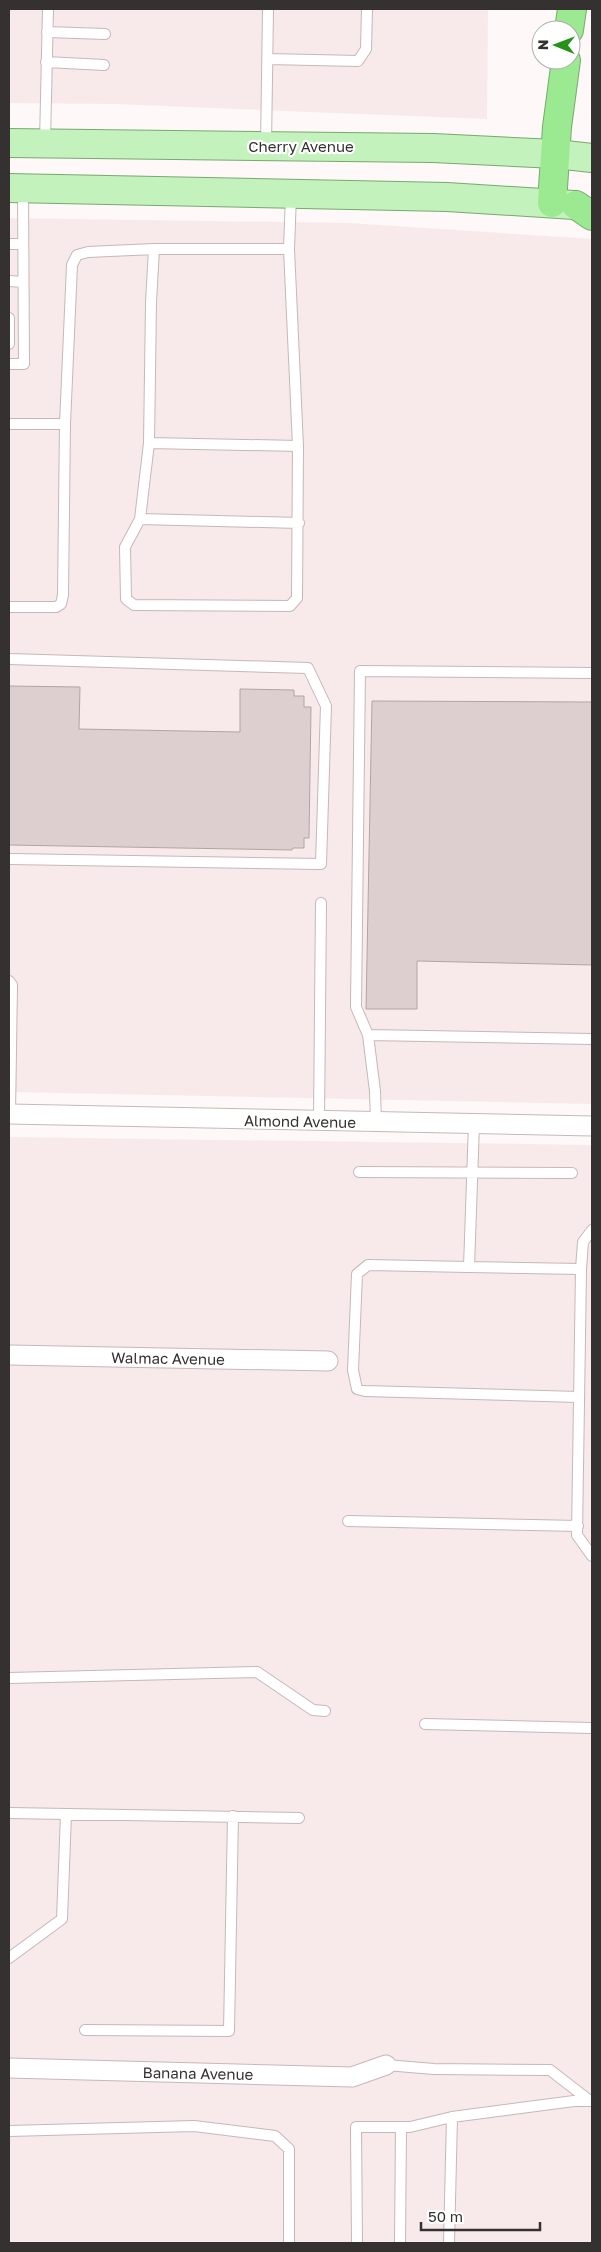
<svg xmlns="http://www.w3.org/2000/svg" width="601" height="2252" font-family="'Golos Text',sans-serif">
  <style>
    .built { fill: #f8eaea }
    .building { fill: #ddcfcf; stroke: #b1a4a4 }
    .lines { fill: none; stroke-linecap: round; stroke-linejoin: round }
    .lane-casing { stroke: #c6b8b8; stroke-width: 12 }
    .street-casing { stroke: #c6b8b8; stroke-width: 21 }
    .primary-casing { stroke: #78a96f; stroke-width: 30 }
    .highway-casing { stroke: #78a96f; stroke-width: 30 }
    .lane { stroke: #fff; stroke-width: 10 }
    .street { stroke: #fff; stroke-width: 19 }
    .primary { stroke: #c3f2bd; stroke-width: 28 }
    .highway { stroke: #9be991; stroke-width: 28 }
    .labels { text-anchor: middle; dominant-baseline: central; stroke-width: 4.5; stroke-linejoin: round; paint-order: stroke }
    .street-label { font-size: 15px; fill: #363131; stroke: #fff }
  </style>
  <rect width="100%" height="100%" fill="#fef8f8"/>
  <path class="built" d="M9,9H488L487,119L114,104L9,103Z
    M9,218L349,223L592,239V1104L9,1092Z
    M9,1137L592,1145V2243H9Z"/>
  <path class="building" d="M9,686L80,687L79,729L240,732V689L294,690V696H304V707H311L309,838H304V848H293L292,850L9,845Z
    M372,701L592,702V965L417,961V1009H366Z"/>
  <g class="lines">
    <g class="lane-casing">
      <path id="lane" d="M47,32L105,34
        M268,59L358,61L366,49L367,9
        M46,62L104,65
        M45,142L48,9
        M266,145L268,9
        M9,244H23
        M289,249H154L151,302L149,443L140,519L125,547L126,599L134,605L290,606L297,598L298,446L289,249L291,195
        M9,281L23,282
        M9,318V344
        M9,364H24L23,190
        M9,424H65L72,265L77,255L88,252L154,249
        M149,443L298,446
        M140,519L299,523
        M9,607H56L61,604L63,595L65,424
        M9,659L308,668L326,706L321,864L9,859
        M9,981L12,985L10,1114
        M368,1035L592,1039
        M319,1121L321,903
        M376,1122L375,1091L368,1035L356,1007L360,671L592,673
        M474,1124L469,1267L581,1269
        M359,1172L572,1173
        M592,1230L583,1242L581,1269L577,1535L592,1556
        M469,1267L368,1265L357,1274L353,1370L357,1389L365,1391L579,1397
        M348,1521L578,1526
        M9,1678L257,1672L313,1710L325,1711
        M425,1724L592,1728
        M9,1813L299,1818
        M9,1958L62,1919L66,1814
        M85,2030L229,2031L233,1816
        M386,2065L434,2069L550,2070L590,2101
        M9,2131L194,2126L275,2136L289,2149V2243
        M357,2243L356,2127H410L452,2117L574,2101H592
        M400,2243L401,2127
        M449,2243L452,2117"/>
    </g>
    <g class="street-casing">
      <path id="street" d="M9,1114L592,1126
        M9,1355L328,1361
        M9,2068L352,2077L386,2065"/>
    </g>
    <g class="primary-casing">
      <path id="primary" d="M9,143L433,148L556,154L592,158
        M9,188L447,197L574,205"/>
    </g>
    <g class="highway-casing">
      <path id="highway" d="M569,30L572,9
        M552,203L557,127L566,60
        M576,205L592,216"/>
    </g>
    <use href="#lane" class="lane"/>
    <use href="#street" class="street"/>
    <use href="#primary" class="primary"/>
    <use href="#highway" class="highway"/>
  </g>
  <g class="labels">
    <g class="street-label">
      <text x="301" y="146">Cherry Avenue</text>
      <text transform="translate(300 1121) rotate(1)">Almond Avenue</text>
      <text transform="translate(168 1358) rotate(1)">Walmac Avenue</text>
      <text transform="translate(198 2073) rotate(1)">Banana Avenue</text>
    </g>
  </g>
  <rect width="601" height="2252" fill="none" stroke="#363131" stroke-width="20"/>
  <g transform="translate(556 45) rotate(271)"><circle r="24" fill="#ffffff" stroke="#afadad"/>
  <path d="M0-4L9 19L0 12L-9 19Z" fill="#27921a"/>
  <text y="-8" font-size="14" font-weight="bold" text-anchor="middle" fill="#363131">N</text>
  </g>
  <path d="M421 2222v8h119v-8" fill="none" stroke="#363131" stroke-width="2.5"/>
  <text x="428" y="2222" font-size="15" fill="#363131" stroke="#ffffff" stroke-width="4" paint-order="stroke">50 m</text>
</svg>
